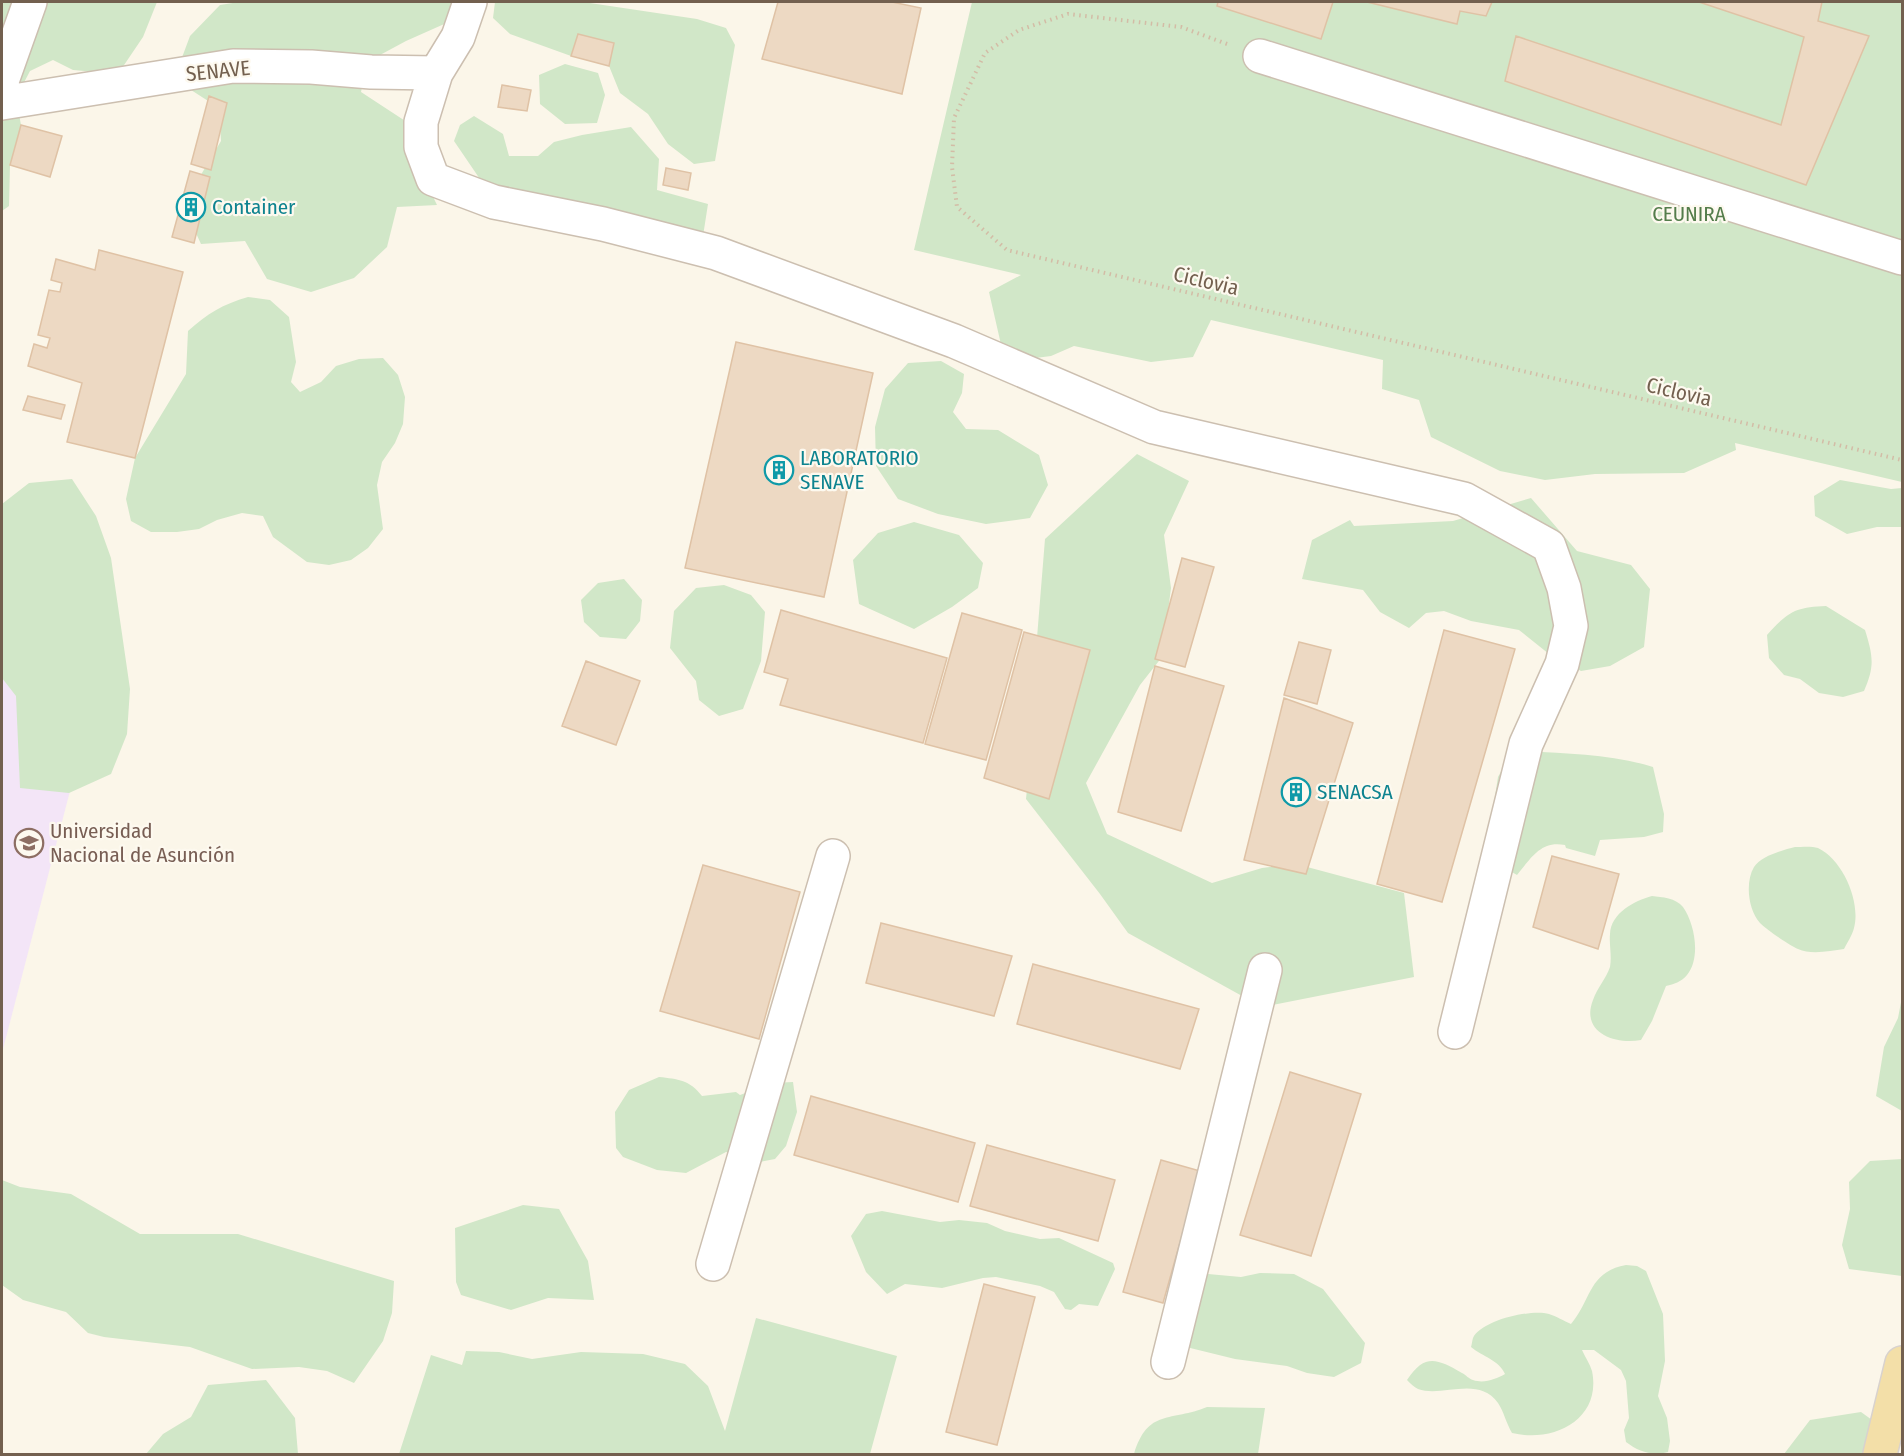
<svg xmlns="http://www.w3.org/2000/svg" width="1904" height="1456" font-family="'Fira Sans Condensed',sans-serif">
  <style>
    .education { fill: #f3e5f7 }
    .green { fill: #d1e7c8 }
    .building { fill: #edd9c3; stroke: #dfc2a5; stroke-width: 1.5 }
    .lines { fill: none; stroke-linecap: round; stroke-linejoin: round }
    .minor-casing { stroke: #ccbfb0; stroke-width: 36 }
    .major-casing { stroke: #d8d2ce; stroke-width: 36 }
    .path { stroke: #d3bca6; stroke-width: 4; stroke-dasharray: 1.5 4.5; stroke-linecap: butt }
    .minor { stroke: #fff; stroke-width: 33 }
    .major { stroke: #f3dfa8; stroke-width: 33 }
    .labels { text-anchor: middle; dominant-baseline: central; stroke-width: 4.5; stroke-linejoin: round; paint-order: stroke }
    .street-label { font-size: 21px; fill: #73604f; stroke: #fdf9ef }
    .culture-label { font-size: 21px; fill: #0d838f; stroke: #fdf9ef; text-anchor: start }
    .park-label { font-size: 21px; fill: #547d4b; stroke: #fdf9ef }
    .education-label { font-size: 21px; fill: #785e54; stroke: #fdf9ef; text-anchor: start }
  </style>
  <rect width="100%" height="100%" fill="#fbf6e9"/>
  <path class="education" d="M2,597L111,633L2,1053Z"/>
  <path class="green" d="M2,2H157L143,37L118,74L73,70L53,60L30,71L16,98L21,125L10,165L9,206L2,211Z
    M239,2H462L451,21L406,41L367,62L361,92L419,130L422,174L437,205L397,207L387,247L354,278L311,292L267,279L245,241L201,244L183,205L221,141L219,108L174,79L190,36L220,5Z
    M495,2H583L697,19L726,28L735,45L715,161L694,164L668,144L648,114L620,93L609,66L614,43L578,34L571,56L510,34L493,18Z
    M972,2H1902V482L1735,443L1736,450L1684,473L1595,474L1545,480L1500,471L1431,437L1419,400L1382,389L1383,360L1211,320L1193,357L1151,362L1074,346L1051,356L1005,362L989,292L1021,275L914,250Z
    M565,64L598,73L605,95L597,123L565,124L540,104L539,75Z
    M474,116L503,134L509,156H538L554,142L582,135L631,127L659,159L657,190L708,204L703,236L486,188L454,141L460,125Z
    M248,297L270,300L289,317L296,362L291,382L300,392L321,382L336,366L359,359L383,358L398,375L405,397L403,424L395,443L382,462L377,485L383,529L368,548L351,560L329,565L307,562L273,537L263,516L242,513L217,520L199,529L177,532H151L131,521L126,499L135,458L186,374L188,331C207,314 223,304 248,297Z
    M941,361L964,374L962,393L953,412L966,429L998,430L1039,455L1048,485L1030,518L986,524L938,514L898,499L876,466L875,427L885,389L908,363Z
    M1137,454L1189,481L1164,535L1171,588L1162,657L1140,685L1086,783L1107,834L1212,883L1262,868L1296,864L1404,893L1414,977L1262,1007L1128,933L1100,894L1026,799L1035,710L1036,650L1045,539Z
    M72,479L96,516L111,558L130,689L127,734L111,774L69,793L20,788L16,696L2,678V504L29,483Z
    M1840,480L1891,489L1902,488V527H1877L1847,534L1815,516L1814,496Z
    M1531,498L1577,551L1631,565L1650,589L1644,647L1610,666L1581,671L1549,654L1519,630L1471,621L1444,611L1426,613L1409,628L1380,612L1363,590L1302,579L1312,540L1350,520L1354,526L1453,521Z
    M914,522L959,535L983,563L978,588L952,607L914,629L859,604L853,560L878,533Z
    M624,579L642,600L640,621L626,639L600,637L584,622L581,600L598,583Z
    M724,585L751,595L765,612L761,661L743,709L719,716L699,700L696,681L670,648L674,611L696,588Z
    M1826,606L1865,630C1873,656 1875,666 1864,691L1843,697L1819,693L1800,679L1784,675L1769,658L1767,635C1788,612 1795,607 1826,606Z
    M1527,751C1570,754 1612,754 1653,767L1664,814L1663,832L1644,837L1600,840L1595,856L1566,848L1565,845C1541,840 1531,858 1517,875L1498,864L1500,818L1493,809L1498,777L1512,752Z
    M1795,847C1802,847 1812,846 1818,848C1843,860 1861,902 1854,928C1852,936 1847,943 1844,949C1830,951 1811,955 1798,949C1789,945 1767,930 1760,923C1748,910 1745,882 1754,867C1761,856 1783,850 1795,847Z
    M1652,896C1662,897 1676,898 1683,907C1695,924 1701,958 1687,975C1681,982 1674,984 1666,986L1652,1021L1641,1040C1616,1045 1580,1033 1593,1000C1597,988 1606,979 1610,967C1612,955 1609,945 1610,934C1611,913 1634,901 1652,896Z
    M1902,997V1111L1876,1096L1884,1047L1898,1018Z
    M659,1077C678,1079 690,1080 702,1096L736,1092L740,1095L773,1083L793,1082L797,1112L786,1146L775,1159L760,1162L726,1152L686,1173L657,1170L623,1157L616,1148L615,1112L629,1090Z
    M1902,1159V1276L1849,1269L1842,1245L1850,1209L1849,1182L1870,1161Z
    M2,1180L20,1187L71,1194L140,1234H238L394,1281L392,1313L383,1341L354,1383L327,1371L299,1367L252,1369L190,1347L104,1337L88,1333L66,1312L23,1300L2,1285Z
    M523,1205L559,1209L588,1261L594,1300L548,1298L511,1310L461,1295L456,1282L455,1228Z
    M882,1211L940,1222L959,1220L987,1223L1005,1231L1040,1239L1059,1238L1113,1263L1115,1269L1098,1306L1079,1304L1071,1310L1065,1309L1054,1292L1040,1286L996,1277L983,1278L942,1288L905,1284L887,1294L866,1272L851,1236L866,1214Z
    M1626,1265L1637,1266L1646,1271L1663,1314L1665,1361L1658,1396L1667,1418L1670,1441L1668,1452C1652,1456 1639,1452 1626,1442L1624,1430L1629,1418L1626,1381L1621,1370L1594,1350H1582C1585,1357 1590,1364 1592,1371C1602,1420 1553,1443 1512,1433C1506,1423 1504,1412 1498,1403C1478,1375 1442,1398 1418,1389C1414,1387 1410,1383 1407,1380C1425,1353 1437,1359 1462,1373C1466,1375 1469,1379 1473,1380C1484,1384 1496,1379 1505,1374C1499,1360 1483,1357 1471,1347C1472,1344 1472,1341 1473,1338C1482,1320 1531,1309 1549,1314C1556,1316 1564,1321 1571,1324C1591,1301 1588,1272 1626,1265Z
    M1260,1273L1294,1274L1323,1289L1365,1343L1361,1363L1334,1377L1307,1373L1287,1366L1235,1359L1178,1345L1167,1335L1161,1316L1184,1295L1192,1282L1208,1274L1241,1277Z
    M756,1318L897,1356L870,1454H399L431,1355L462,1365L466,1351L499,1352L532,1359L581,1352L643,1354L685,1364L708,1386L725,1431Z
    M266,1380L295,1418L298,1454H146L163,1434L191,1417L208,1385Z
    M1207,1407L1265,1408L1258,1454H1134C1148,1408 1171,1422 1207,1407Z
    M1861,1412L1879,1425L1892,1454H1784L1810,1420Z"/>
  <path class="building" d="M778,2H892L921,8L902,94L762,59Z
    M1218,2H1333L1321,39L1217,6Z
    M1367,2H1492L1486,16L1460,11L1457,24Z
    M1699,2H1822L1818,21L1869,36L1806,185L1505,81L1516,36L1781,125L1804,37Z
    M578,34L614,43L609,66L571,56Z
    M502,85L531,90L527,111L498,107Z
    M209,96L227,103L211,170L191,164Z
    M21,125L62,136L50,177L10,165Z
    M666,168L691,173L688,190L663,185Z
    M190,171L210,177L194,243L172,237Z
    M99,250L183,272L135,458L67,442L82,383L28,366L34,344L47,348L50,338L38,335L49,290L60,292L62,283L51,280L56,259L95,270Z
    M736,342L873,373L824,597L685,568Z
    M28,396L65,405L61,419L23,410Z
    M1182,558L1214,567L1185,667L1155,659Z
    M781,610L947,658L923,743L780,705L788,679L764,672Z
    M962,613L1022,630L986,760L925,744Z
    M1444,630L1515,649L1442,902L1377,884Z
    M1024,632L1090,650L1049,799L984,778Z
    M1299,642L1331,650L1317,704L1284,695Z
    M586,661L640,681L616,745L562,726Z
    M1155,666L1224,686L1181,831L1118,812Z
    M1284,698L1353,723L1306,874L1244,860Z
    M1552,856L1619,874L1598,949L1533,927Z
    M703,865L800,892L759,1039L660,1011Z
    M881,923L1012,956L994,1016L866,983Z
    M1033,964L1199,1009L1180,1069L1017,1024Z
    M1290,1072L1361,1094L1311,1256L1240,1235Z
    M811,1096L975,1143L958,1202L794,1155Z
    M987,1145L1115,1180L1098,1241L970,1206Z
    M1161,1160L1200,1171L1163,1303L1123,1292Z
    M984,1284L1035,1297L997,1445L946,1432Z"/>
  <g class="lines">
    <g class="minor-casing">
      <path id="minor" d="M470,2L458,37L436,73L421,122V147L433,179L494,202L603,224L716,253L954,341L1154,427L1464,499L1549,546L1564,588L1571,626L1562,664L1526,744L1455,1032
        M1260,56L1902,258
        M2,81L30,2
        M2,103L233,66L311,67L371,72L436,73
        M713,1264L833,856
        M1168,1362L1265,970"/>
    </g>
    <g class="major-casing">
      <path id="major" d="M1880,1454L1902,1363"/>
    </g>
    <path class="path" d="M1227,44L1181,27L1068,14L1019,30L985,53L954,118L952,167L957,207L1007,250L1902,460"/>
    <use href="#minor" class="minor"/>
    <use href="#major" class="major"/>
  </g>
  <defs>
    <g id="building-ring" transform="scale(1.5)"><circle r="9.5" fill="#fdf9ef" stroke="#0f9aa8" stroke-width="1.5"/><path d="M-4-6H4V6H1V3H-1V6H-4ZM-2.5-4.3h1.7v1.8h-1.7ZM.8-4.3h1.7v1.8H.8ZM-2.5-1h1.7V.8h-1.7ZM.8-1h1.7V.8H.8Z" fill="#0f9aa8"/></g>
    <g id="university-ring" transform="scale(1.5)"><circle r="9.5" fill="#fdf9ef" stroke="#8d6e63" stroke-width="1.5"/><path d="M0-5L7-2L0 1L-7-2ZM-4 1L0 2.5L4 1V4Q0 6-4 4Z" fill="#8d6e63"/></g>
  </defs>
  <g fill-rule="evenodd">
    <use href="#building-ring" x="191" y="207"/>
    <use href="#building-ring" x="779" y="470"/>
    <use href="#building-ring" x="1296" y="792"/>
    <use href="#university-ring" x="29" y="843"/>
  </g>
  <g class="labels">
    <g class="street-label">
      <text transform="translate(218 71) rotate(-6)">SENAVE</text>
      <text transform="translate(1206 281) rotate(13)">Ciclovia</text>
      <text transform="translate(1679 392) rotate(13)">Ciclovia</text>
    </g>
    <g class="culture-label">
      <text x="212" y="207">Container</text>
      <text x="800" y="458">LABORATORIO<tspan x="800" dy="24">SENAVE</tspan></text>
      <text x="1317" y="792">SENACSA</text>
    </g>
    <g class="park-label">
      <text x="1689" y="214">CEUNIRA</text>
    </g>
    <g class="education-label">
      <text x="50" y="831">Universidad<tspan x="50" dy="24">Nacional de Asunción</tspan></text>
    </g>
  </g>
  <rect width="1904" height="1456" fill="none" stroke="#73604f" stroke-width="6"/>
</svg>
